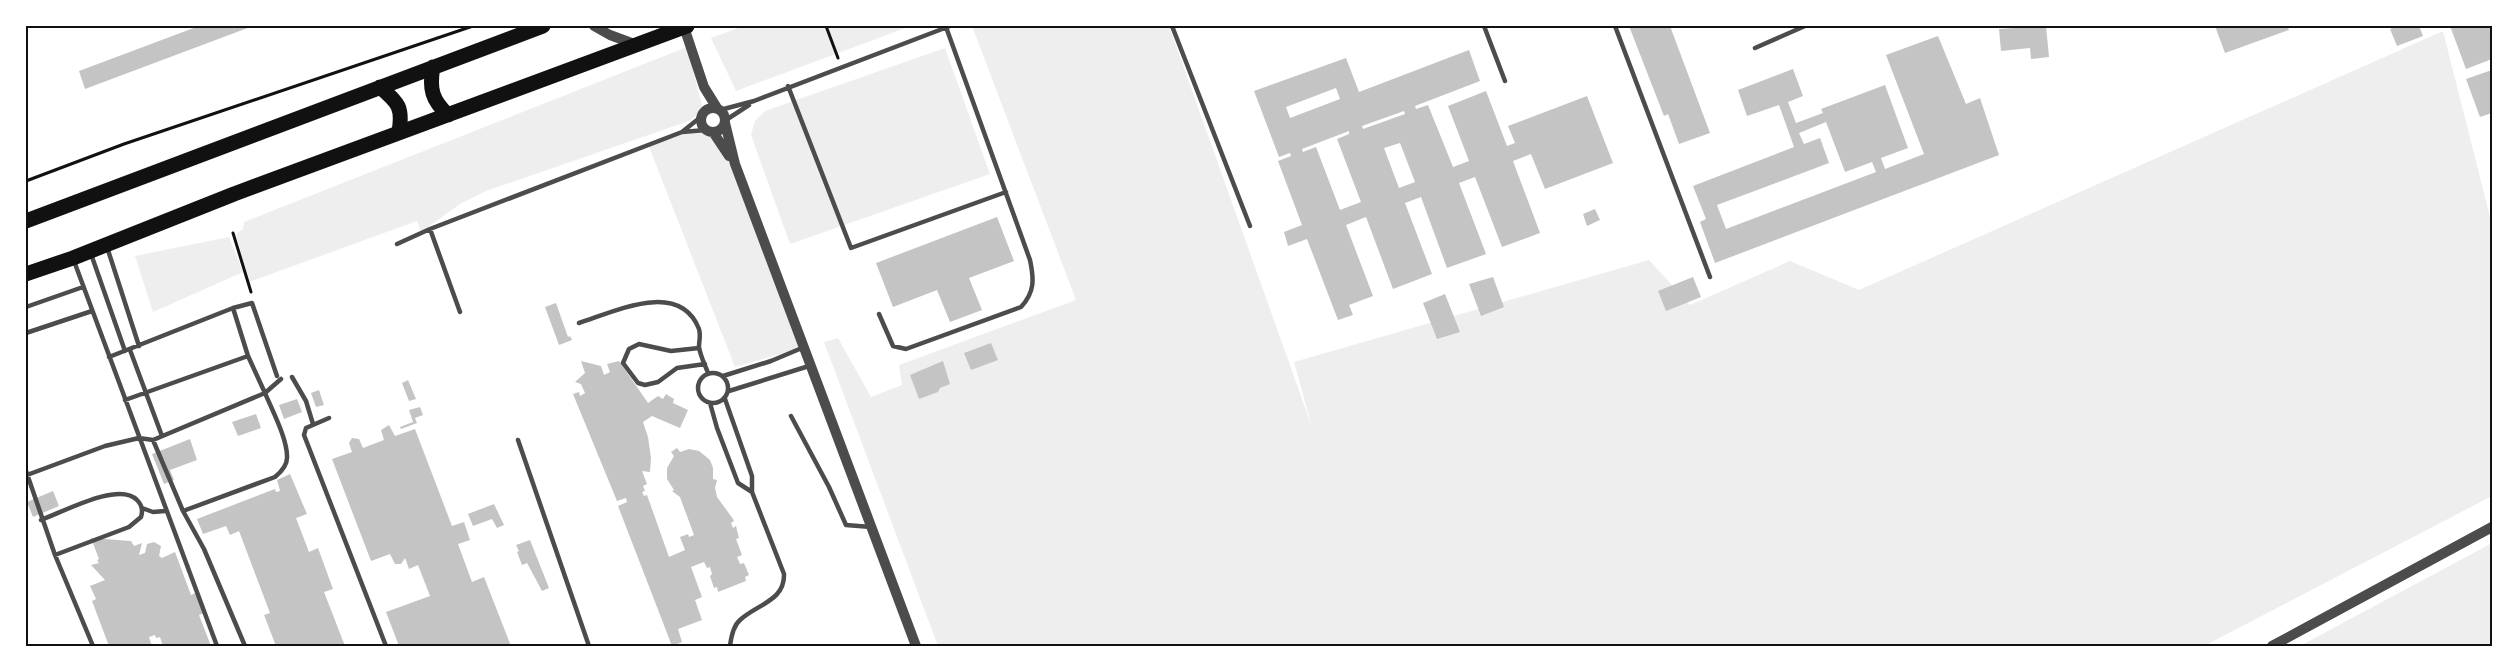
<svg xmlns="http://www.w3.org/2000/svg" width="2518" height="672" font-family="Roboto,sans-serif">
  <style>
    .green { fill: #eee }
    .building { fill: #c4c4c4; fill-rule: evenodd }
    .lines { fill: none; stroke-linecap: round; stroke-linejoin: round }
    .path { stroke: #111; stroke-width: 3 }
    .service { stroke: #4c4c4c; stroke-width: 4.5 }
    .tertiary { stroke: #4c4c4c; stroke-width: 10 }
    .primary { stroke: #111; stroke-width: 15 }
    .neatline { fill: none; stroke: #111; stroke-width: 2 }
  </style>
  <rect width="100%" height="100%" fill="#fff"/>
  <path class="green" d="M744,26H911L736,91L711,38Z
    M972,26H1169L1312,427L1294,362L1649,260L1690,305L1790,261L1859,290L2443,31L2492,225V496L2204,646H938L824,342L838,338L871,397L902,385L899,365L1076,300Z
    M687,47L703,109L699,114L689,121L486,191L460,204L421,232L417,221L249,282L236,234L243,229L244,222Z
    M945,48L990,174L790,244L751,135L755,121L765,111Z
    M706,130L735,164L802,348L735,367L648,144L682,132Z
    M229,237L243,272L153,312L135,256Z
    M2492,543V646H2300Z"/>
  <path class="building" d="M199,26H253L85,89L79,71Z
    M1629,26H1670L1710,133L1679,144L1668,114L1664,116Z
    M2046,26L2049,57L2031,59L2030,48L2001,51L1999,29Z
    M2215,26H2287L2289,30L2225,53Z
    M2399,26H2419L2423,36L2397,46L2390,29Z
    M2450,26H2489L2492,35V59L2466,69Z
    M1938,36L1966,104L1980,98L1999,155L1715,263L1700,222L1706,219L1693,186L1794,147L1779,105L1747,116L1738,90L1793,69L1803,96L1788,102L1796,123L1823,113L1821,109L1885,85L1908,148L1881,158L1885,169L1924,154L1886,55ZM1826,122L1845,172L1872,162L1876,172L1726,229L1717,205L1829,163L1820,138L1804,144L1799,133Z
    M1469,50L1480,81L1415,106L1416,109L1428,105L1453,167L1469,161L1448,106L1486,91L1507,146L1515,143L1508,126L1587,96L1613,163L1545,189L1531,154L1513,161L1540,233L1502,247L1475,177L1459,183L1486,254L1447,268L1421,197L1405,203L1432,274L1393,289L1366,217L1346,225L1373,296L1349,305L1353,315L1338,320L1307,239L1288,246L1284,232L1302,225L1278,161L1291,156L1290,153L1279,157L1254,91L1346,58L1359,92ZM1336,88L1340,99L1290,118L1286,107ZM1404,111L1405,114L1363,129L1362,126ZM1349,131V134L1337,139L1361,202L1340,210L1316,147L1303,152L1302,149ZM1400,143L1415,182L1399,188L1384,148Z
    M2492,70V113L2480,117L2466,79Z
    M1595,209L1600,220L1587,226L1583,214Z
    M997,217L1014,261L969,278L982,310L950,322L937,290L893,307L876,263Z
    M1493,277L1504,307L1481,316L1469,284Z
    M1693,277L1701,297L1666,311L1658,291Z
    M1445,294L1460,332L1437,339L1423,303Z
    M556,303L568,337L570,336L572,340L559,345L545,307Z
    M991,343L998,360L971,370L964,353Z
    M581,361L601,366L604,375L610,372L607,364L619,361L648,403L658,396L663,399L666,394L674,399L673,403L688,410L680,428L652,416L643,422L648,437L651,458L650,472L642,471L647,484L643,486L645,491L642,492L644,496L647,495L669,557L685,550L680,537L688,534L689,537L694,535L680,497L672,491L674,490L667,479V468L674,456L671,452L677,448L680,452L689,449L699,451L710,460L713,468V479L717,480L715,488L717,497L733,519L734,521L731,523L733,528L736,526L739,538L736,539L742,555L737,557L740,564L744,563L749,575L745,577L746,581L718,592L717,587L714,588L710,576L712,574L710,567L707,568L704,562L691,567L702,597L695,600L702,620L678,629L682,642L672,646L618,506L627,502L626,498L617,501L573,394L579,392L580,396L585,393L581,384L575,382L585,373Z
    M943,361L950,384L940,388L938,392L919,399L910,375Z
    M408,380L416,399L409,401L402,383Z
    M319,390L324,405L316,407L311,393Z
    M297,399L302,412L284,419L279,405Z
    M420,407L423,415L415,418L417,423L401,429L400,427L413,422L409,410Z
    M256,414L261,428L238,436L232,422Z
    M389,425L395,436L415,429L452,526L464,522L470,540L458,544L472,582L484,577L511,646H399L386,612L430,596L418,565L409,569L405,558L401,564H395L390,554L371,561L332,459L352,452L349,443L352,438L359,439L363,448L384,440L381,430Z
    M190,439L197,460L170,470L174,480L164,484L152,454Z
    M290,474L307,514L296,518L309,552L318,548L333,589L324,592L345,646H276L264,615L270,613L239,531L230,535L226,526L203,534L197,519L275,489L276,492L280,491L277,480Z
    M53,491L59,506L33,517L27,502Z
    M494,504L504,525L497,528L492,519L473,526L468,514Z
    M91,538L131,541L134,546L142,543L139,555L145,553L147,544L154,542L161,546L159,556L162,558L175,552L191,595L196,593L204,613L199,615L211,646H163L160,637L156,638L155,635L149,637L152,646H109L92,601L96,599L90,586L105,580L91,565L99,563L97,560L99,559Z
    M530,540L549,588L542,591L527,563L522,565L517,552L519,551L516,545Z"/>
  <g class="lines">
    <path class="path" d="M826,26L838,58
      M26,181L124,144L473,26
      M233,233L251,292"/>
    <path class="service" d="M1172,26L1250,226
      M1484,26L1505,81
      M1615,26L1710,277
      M1755,48L1805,26
      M788,86L851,248L1006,192
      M720,110L754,101L950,26
      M726,120L749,105
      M682,132L702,116
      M430,229L460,312
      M397,244L430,229L682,132L706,130
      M107,247L139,346
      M91,254L125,351
      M74,261L217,646
      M26,307L83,287
      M879,314L893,346L906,349L1021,307C1035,292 1034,279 1030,260L946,27
      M579,323C614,312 679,279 699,329C701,336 699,340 699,347C700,355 705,365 708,373
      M26,333L92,311
      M699,348L671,351L639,344L629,349L623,363L638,383L645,385L658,382L677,368L705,364
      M130,350L162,436
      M109,357L233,308L252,303L277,376
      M698 388a15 15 0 1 1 30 0a15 15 0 1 1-30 0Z
      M723,376L771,361L802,348
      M292,377L306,401L313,424
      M729,391L809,366
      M725,399L752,476V492L784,574C785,601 757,604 740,620C734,625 731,638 730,646
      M125,400L248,356
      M710,403L717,428L738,483L752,492
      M791,416L829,487L846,525L871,527
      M329,418L306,428L304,435L386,646
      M153,440L183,511L204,549L245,646
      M518,440L589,646
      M26,471L55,555L93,646
      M27,475L105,446L139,438L153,440L265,393L248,356L233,308
      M142,508L153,512L165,511
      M183,511L275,477C281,472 287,466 287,458C288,440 272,410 265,393L281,379
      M41,520C63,512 119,481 137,500C142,505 143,511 141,517L129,527L55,555"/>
    <path class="tertiary" d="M594,26L610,35L637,45
      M684,27L704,87L717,108
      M701 120a12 12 0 1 1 24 0a12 12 0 1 1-24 0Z
      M725,123L735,164L916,646
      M713,132L729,156
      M2272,646L2492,527"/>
    <path class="primary" d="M433,67C429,89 432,100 448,115
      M380,87C399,103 403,108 399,132
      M26,221L543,26
      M26,274L73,258L234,194L687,26"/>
  </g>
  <rect width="2518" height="672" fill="none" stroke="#ffffff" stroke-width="54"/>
  <rect x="27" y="27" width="2464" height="618" class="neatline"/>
</svg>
